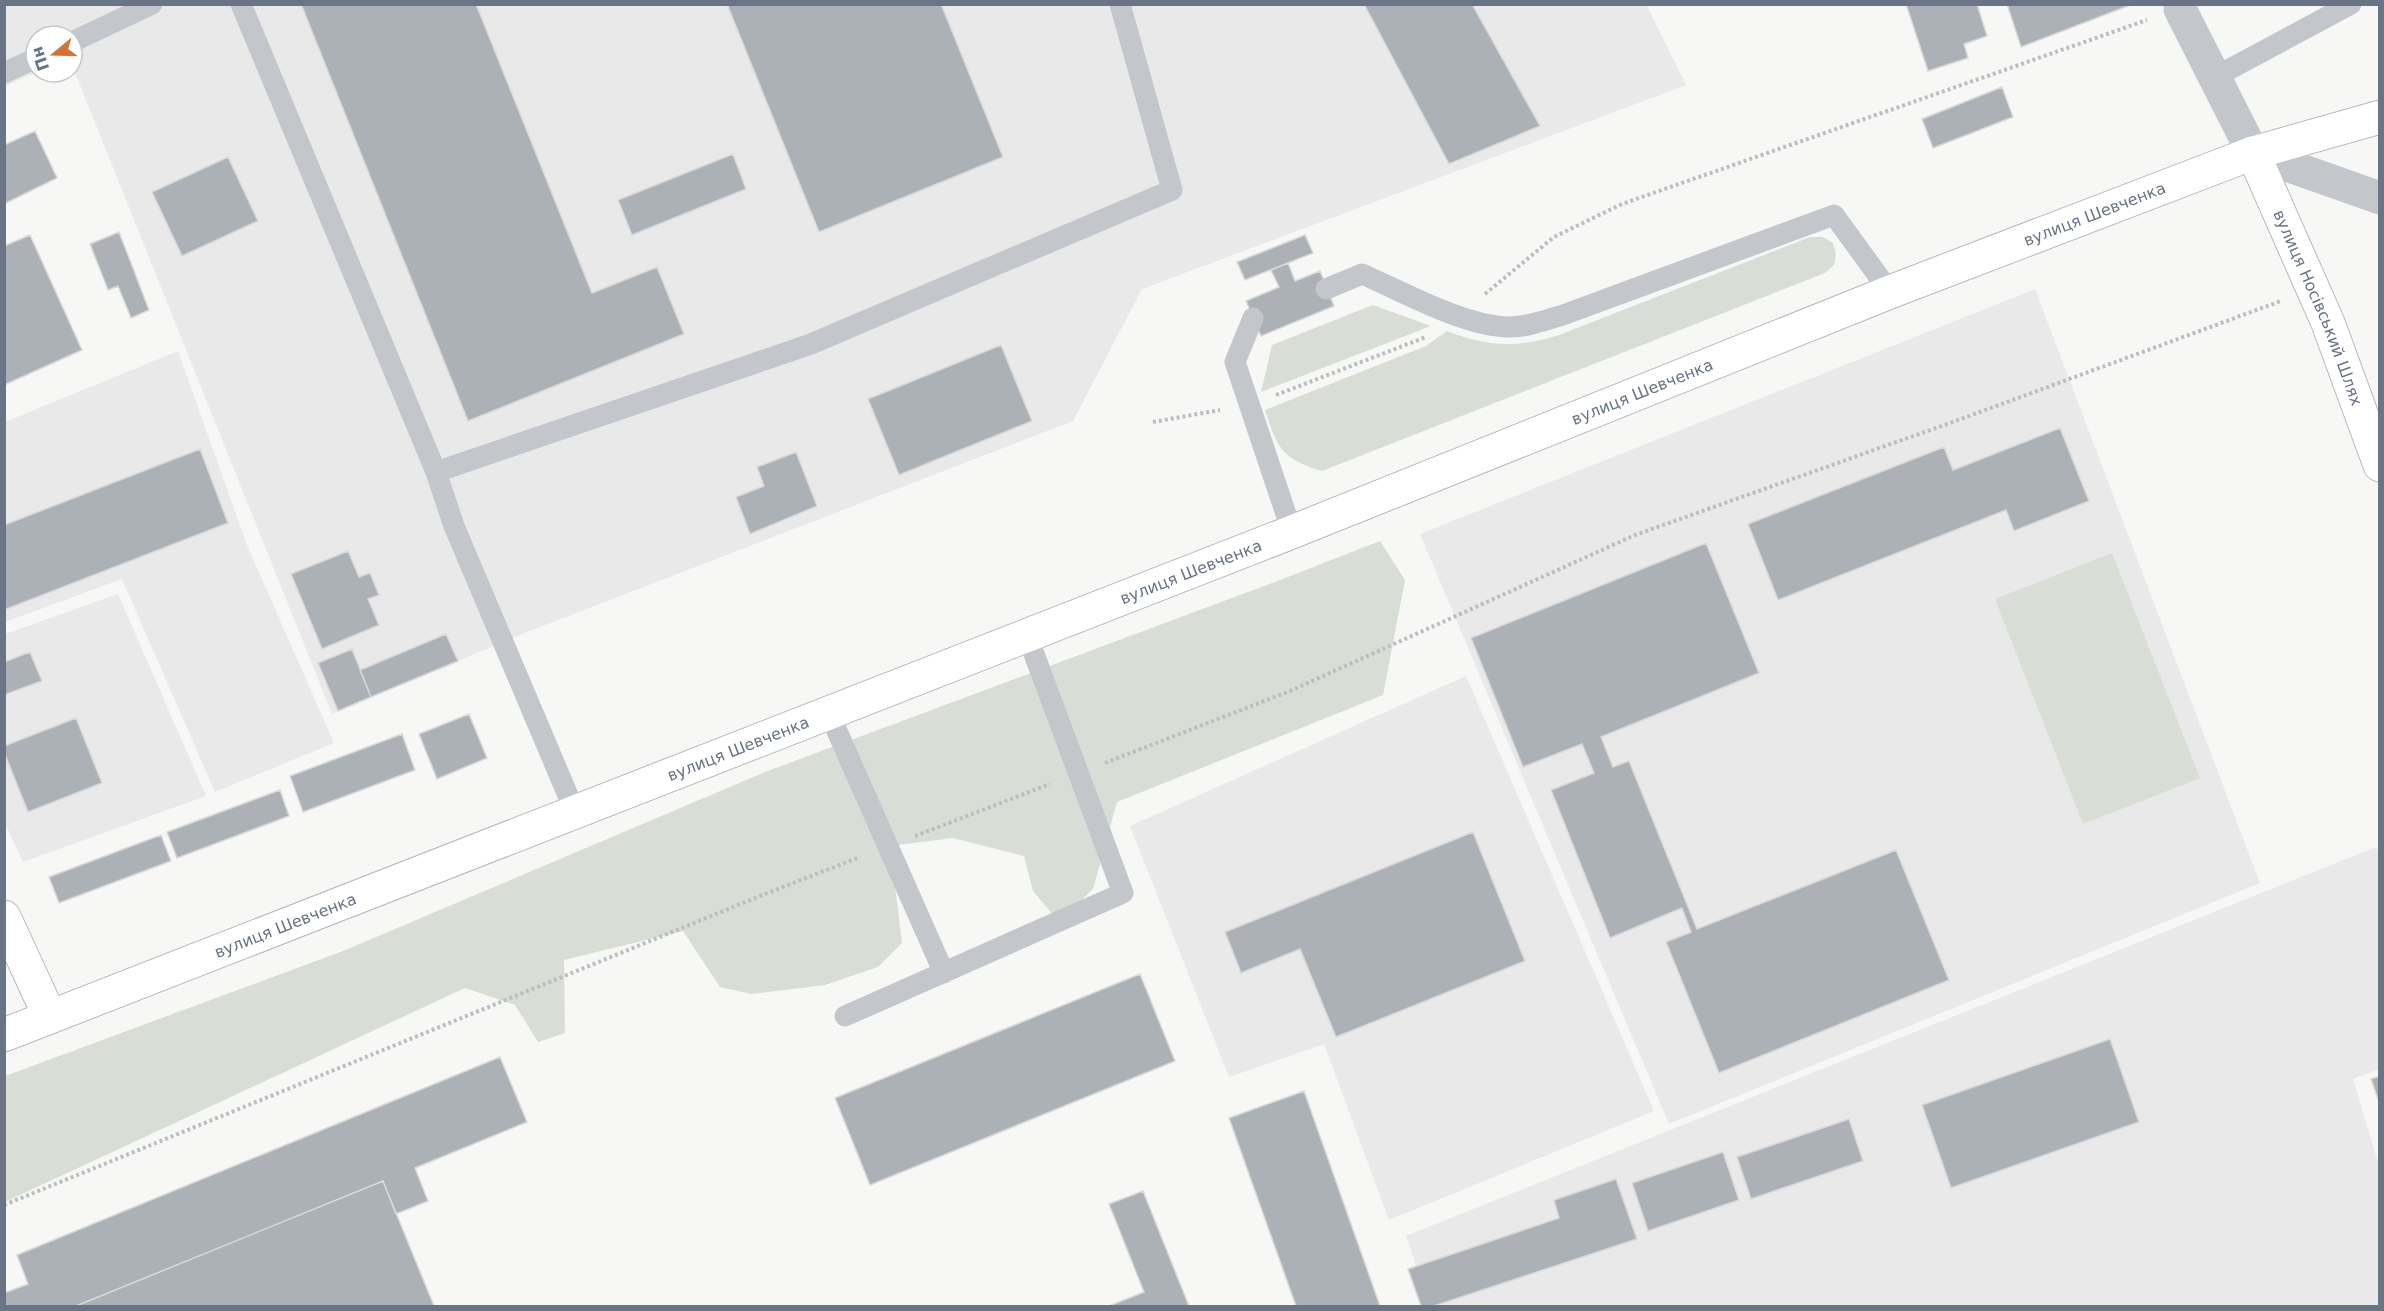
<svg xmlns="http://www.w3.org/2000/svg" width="2384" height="1311" font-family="'DejaVu Sans',sans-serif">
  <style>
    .built { fill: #e8e9e8 }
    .green { fill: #d8ded6 }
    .building { fill: #acb1b8; stroke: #d9d9d7; stroke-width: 1.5 }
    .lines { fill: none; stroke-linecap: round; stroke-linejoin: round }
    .secondary-casing { stroke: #b6b9be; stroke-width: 35 }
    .primary-casing { stroke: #b5b8bc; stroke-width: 35 }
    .path { stroke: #bbbdc0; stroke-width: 4; stroke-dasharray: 3 3; stroke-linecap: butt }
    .lane { stroke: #c3c6ca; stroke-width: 21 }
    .street { stroke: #c3c6ca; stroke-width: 33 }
    .secondary { stroke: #fff; stroke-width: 33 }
    .primary { stroke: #fff; stroke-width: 33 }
    .labels { text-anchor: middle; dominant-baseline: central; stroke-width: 6; stroke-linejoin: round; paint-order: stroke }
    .street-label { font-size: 16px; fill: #697484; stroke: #fff }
  </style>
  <rect width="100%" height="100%" fill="#f7f8f5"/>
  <path class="built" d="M5,4H1646L1686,85L1142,289L1073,421L522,634L332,714L72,65V36H36L37,72L5,86Z
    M2035,289L2260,883L1669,1124L1420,534Z
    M178,351L247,545L334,743L215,792L122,579L5,622V422Z
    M118,594L206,796L23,862L5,823V634Z
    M1466,676L1654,1111L1389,1220L1324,1044L1229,1077L1130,826Z
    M2376,847L2380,857L2379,1069L2353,1079L2379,1166V1306H1430L1406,1236Z"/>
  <path class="green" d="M1810,237H1823L1833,243L1836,254L1834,265L1825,273L1322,471C1282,459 1277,448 1265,410L1426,346L1447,331C1488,347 1518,348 1559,335Z
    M1373,305L1431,326L1261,392L1272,345Z
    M1380,541L1405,580L1383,695L1117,802L1093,889L1059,922L1033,891L1024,856L953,838L890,846L902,943L878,967L825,985L751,994L720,987L683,931L564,960L565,1033L538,1042L515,1005L465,988L5,1202V1076L343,951L765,772L1275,582Z
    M2112,553L2200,778L2083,824L1995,599Z"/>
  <path class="building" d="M301,4H476L592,293L657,267L684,334L468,421Z
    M727,4H941L1003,157L819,232Z
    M1364,4H1472L1540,126L1449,164Z
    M1906,4H1977L1987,36L1964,44L1968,58L1928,71Z
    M2007,4H2133L2021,47Z
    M2002,87L2013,117L1933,148L1922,119Z
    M35,131L57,178L4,204V145Z
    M733,154L746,189L632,235L618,200Z
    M228,157L258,221L182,256L152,192Z
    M119,232L149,310L131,318L118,286L108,290L90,244Z
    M30,235L82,350L4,385V246Z
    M1305,235L1313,253L1245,280L1237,262Z
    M1288,263L1295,281L1320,271L1334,306L1261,336L1246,301L1279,287L1271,270Z
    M1001,345L1032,421L899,475L868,399Z
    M2060,428L2089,501L2014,531L2006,510L1778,600L1748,524L1944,447L1953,470Z
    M200,449L228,523L4,610V525Z
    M796,452L817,506L750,534L736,497L764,486L757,467Z
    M1706,543L1759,673L1601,737L1613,767L1629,761L1697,929L1896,850L1949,980L1719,1073L1666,942L1691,932L1682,908L1610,938L1551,790L1594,773L1582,744L1523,767L1471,638Z
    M348,551L359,577L370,573L379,595L368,599L379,625L322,649L291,574Z
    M446,634L458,661L371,697L360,670Z
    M352,649L371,697L338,711L318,663Z
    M30,652L42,681L4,695V662Z
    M469,714L487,758L437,779L419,734Z
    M76,718L102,783L28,812L4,752V746Z
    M402,734L415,770L303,812L290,776Z
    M280,790L289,816L177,858L167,832Z
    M1473,832L1525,961L1336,1037L1300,949L1241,973L1225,932Z
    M161,835L171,861L59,903L49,877Z
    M1140,974L1175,1061L870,1185L835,1098Z
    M2110,1039L2139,1122L1951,1188L1922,1105Z
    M500,1057L527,1122L415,1168L428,1201L396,1214L383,1181L76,1306H4V1293L28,1284L17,1255Z
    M2380,1076V1105L2371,1079Z
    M1304,1091L1380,1306H1296L1229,1118Z
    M1849,1119L1863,1161L1751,1199L1737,1157Z
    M1723,1152L1739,1200L1648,1231L1632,1183Z
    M1616,1179L1637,1239L1434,1306H1421L1408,1269L1559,1218L1554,1200Z
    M383,1181L434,1306H76Z
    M1143,1191L1189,1306H1109L1144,1292L1109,1204Z"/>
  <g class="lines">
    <g class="secondary-casing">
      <path id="secondary" d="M4,917L50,1017"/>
    </g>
    <g class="primary-casing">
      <g id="primary">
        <path id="s1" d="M2253,153L2328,323L2380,465"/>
        <path id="s2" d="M4,1035L1292,532L1890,292L2253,153L2380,117"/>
      </g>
    </g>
    <path class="path" d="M1485,294L1554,237L1622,204L2147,20
      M1276,395L1426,337
      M1153,422L1220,410
      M1105,763L1290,691L1635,535L1950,423L2281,301
      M915,836L1050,784
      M4,1205L765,894L860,857"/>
    <path class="lane" d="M241,4L436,472L454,526L575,812
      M72,42L152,4
      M4,73L36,58
      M2215,77L2351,4
      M1326,289L1362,274C1403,292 1466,327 1509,327C1528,327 1545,320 1563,315L1834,215L1890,292
      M1253,318L1235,362L1292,532
      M436,472L811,344L1172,190L1120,4
      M829,713L944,973
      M845,1016L1123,893L1027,635"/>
    <path class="street" d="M2181,4L2180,9L2253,153L2380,198"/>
    <use href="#secondary" class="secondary"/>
    <use href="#primary" class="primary"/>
  </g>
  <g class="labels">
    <g class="street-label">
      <text stroke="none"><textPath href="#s2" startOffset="2246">вулиця Шевченка</textPath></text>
      <text stroke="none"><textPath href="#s1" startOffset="168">вулиця Носівський Шлях</textPath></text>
      <text stroke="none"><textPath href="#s2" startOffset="1760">вулиця Шевченка</textPath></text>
      <text stroke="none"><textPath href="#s2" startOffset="1274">вулиця Шевченка</textPath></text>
      <text stroke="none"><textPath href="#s2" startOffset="788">вулиця Шевченка</textPath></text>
      <text stroke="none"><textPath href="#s2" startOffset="302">вулиця Шевченка</textPath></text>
    </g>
  </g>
  <rect width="2384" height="1311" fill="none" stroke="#697484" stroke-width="12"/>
  <g transform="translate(54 54) rotate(251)"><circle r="28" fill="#ffffff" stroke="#c3c7ce" stroke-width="1.5"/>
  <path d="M0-4.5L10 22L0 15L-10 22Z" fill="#d77235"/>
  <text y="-9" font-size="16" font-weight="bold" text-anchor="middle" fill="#697484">Пн</text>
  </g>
</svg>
